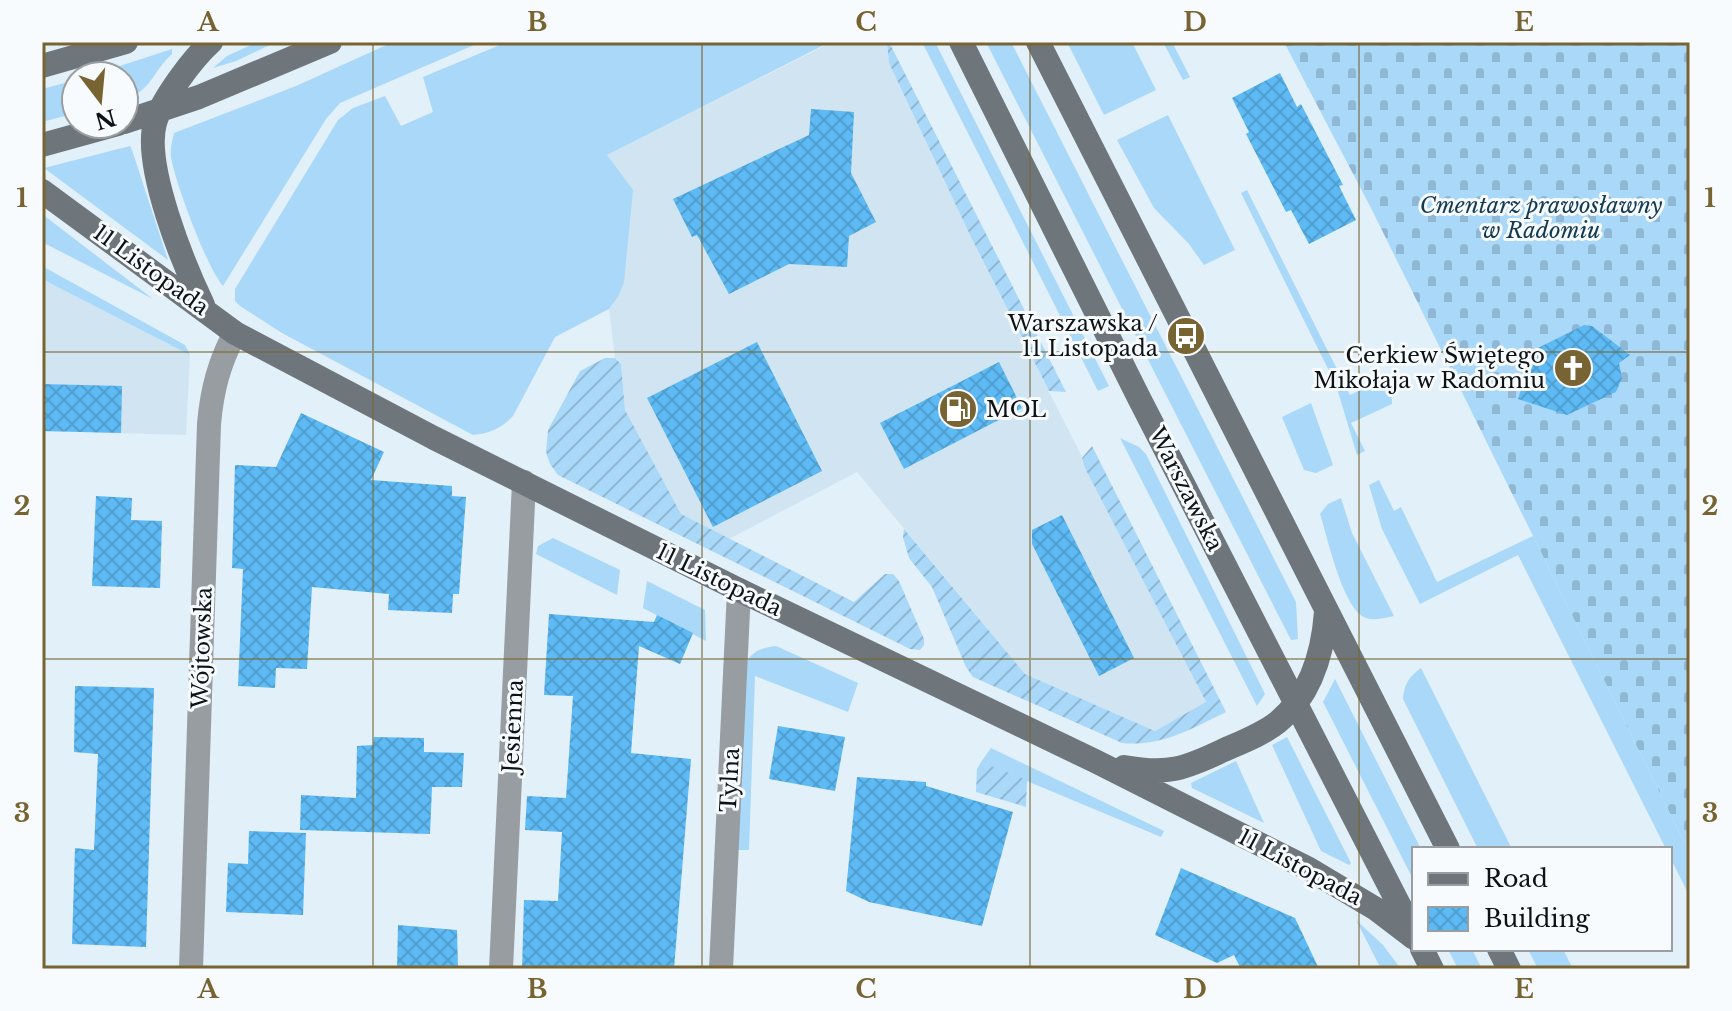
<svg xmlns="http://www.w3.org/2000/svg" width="1732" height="1011" font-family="'Libre Baskerville',serif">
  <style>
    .built { fill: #d0e4f2 }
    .grass { fill: #a9d8f8 }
    .cemetery { fill: url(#cemetery-stones) }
    .garden { fill: url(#garden-furrows) }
    .building { fill: url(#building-cross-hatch) }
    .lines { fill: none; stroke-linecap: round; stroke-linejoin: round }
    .street { stroke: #979da1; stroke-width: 24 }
    .secondary { stroke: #6e767c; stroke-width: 24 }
    .grid { fill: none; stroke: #776432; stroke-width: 2; stroke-opacity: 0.55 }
    .labels { text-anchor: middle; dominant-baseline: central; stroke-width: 6; stroke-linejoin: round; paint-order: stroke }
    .park-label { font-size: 22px; font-style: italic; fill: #123a52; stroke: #f8fbfd }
    .street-label { font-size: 22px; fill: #0d1215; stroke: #f8fbfd }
    .poi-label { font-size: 22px; fill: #0d1215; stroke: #f8fbfd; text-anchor: end }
    .neatline { fill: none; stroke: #776432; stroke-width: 3 }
    .grid-label { font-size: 26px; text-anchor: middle; font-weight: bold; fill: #776432 }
  </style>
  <defs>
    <pattern id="cemetery-stones" width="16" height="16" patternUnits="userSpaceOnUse" patternTransform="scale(2)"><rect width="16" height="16" fill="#a9d8f8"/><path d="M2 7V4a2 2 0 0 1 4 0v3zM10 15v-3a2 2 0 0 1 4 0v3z" fill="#90b8d4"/></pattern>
    <pattern id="garden-furrows" width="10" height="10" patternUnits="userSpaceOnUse" patternTransform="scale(2)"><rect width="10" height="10" fill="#a9d8f8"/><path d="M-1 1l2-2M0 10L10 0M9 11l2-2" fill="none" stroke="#90b8d4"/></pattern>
    <pattern id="building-cross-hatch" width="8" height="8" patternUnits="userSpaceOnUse" patternTransform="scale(2)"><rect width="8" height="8" fill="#5dbaf4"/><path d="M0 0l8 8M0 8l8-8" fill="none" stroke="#509fd0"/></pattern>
  </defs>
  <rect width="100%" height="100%" fill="#e2f0fa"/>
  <path class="built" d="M826,42H887L889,63L970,235L1206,703L1155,731L1025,674L857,472L729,539L681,515L625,410L621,364L615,358L609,309L618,297L607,155L824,46Z
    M42,279L190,355L186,435L42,431Z"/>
  <path class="grass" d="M257,42H276L236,61L213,68L227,56Z
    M393,42H481L340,103L326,119L223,286C207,268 175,182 171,157C170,149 172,141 174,133L296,86Z
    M507,42H826L824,45L607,155L633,190L624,282L618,297L609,309L555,337L513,416C501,428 491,433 473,435L282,333L240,306L235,301V289L338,120L353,108L385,96L401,126L433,112L423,77Z
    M922,42H935L1109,386L1098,391Z
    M986,42H1011L1296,602L1298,639L1291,640Z
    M1067,42H1132L1156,90L1104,115Z
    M1163,42H1172L1190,77L1183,80Z
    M172,49V54C152,72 152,91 124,99V76H89Z
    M76,80V113L42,122V89Z
    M1168,115L1235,250L1204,265L1189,244L1154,208L1117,140Z
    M130,146L132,150L168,260L44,168Z
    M1247,190L1350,395L1382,380L1392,399V404L1351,423L1365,451L1357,455L1336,385L1241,193Z
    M42,214L153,299L42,242Z
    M42,266L185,345L190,355L42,279Z
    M1311,403L1333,465L1316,473L1304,470L1282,417Z
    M1120,438L1139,447L1146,454L1265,694L1257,706Z
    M1379,480L1394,511L1401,507L1437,582L1533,536L1690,854V897L1670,857V849H1666L1518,555L1420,604L1382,529L1369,485Z
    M1341,498L1352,533L1394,616C1384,618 1371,622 1362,616C1341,601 1328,539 1320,514L1328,504Z
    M553,538L620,570L617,595L536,554L538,546Z
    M647,581L705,610L706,641L643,608Z
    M776,646L858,683L848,712L755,676L749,850H738L744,668C750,652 759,648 776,646Z
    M1421,668L1512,849H1478L1403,699C1404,684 1409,677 1421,668Z
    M1335,679L1421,849H1414V881L1323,702Z
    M1287,737L1351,863L1349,865L1321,851L1272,745Z
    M991,748L1164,831L1161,837L981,762Z
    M1236,761L1264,823L1192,788L1191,783Z
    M1356,920L1383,945L1401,969H1381Z
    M1448,949H1472L1482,969H1458Z
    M1528,949H1563L1573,969H1538Z"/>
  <path class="cemetery" d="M1284,42H1690V854L1372,210Z"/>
  <path class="garden" d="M887,42H889L1066,392L1049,391L970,235L889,63Z
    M605,358H615L621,364L625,410L681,514L854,602L885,574H893L899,581L924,639V645L920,650L910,649L558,475L550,464L546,452L548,430L580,371Z
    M1092,446L1226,712C1191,729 1161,747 1122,743L973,677L966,667L932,587L909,558L903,537L904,529L1025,674L1155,731L1206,702L1085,468L1082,458Z
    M981,762L1027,780L1026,807L976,792L977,769Z"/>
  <path class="building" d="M1280,73L1297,107L1301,104L1343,185L1339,186L1356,220L1309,244L1291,210L1286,212L1246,134L1249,132L1232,98Z
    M811,109L854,112L851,173L876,222L849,236L847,267L789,264L729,294L697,235L692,237L673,199L809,135Z
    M1584,325L1592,326L1630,355L1619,363L1622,378L1616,392L1567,415L1518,399L1534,350Z
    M757,342L822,471L713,527L647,398Z
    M999,362L1022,408L904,469L880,423Z
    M42,384L122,386L121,433L42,431Z
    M301,413L384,452L371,480L452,486V496L466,497L459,594H453L452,613L388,610L389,594L312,587L307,669L276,668L275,688L238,686L243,569L232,568L235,465L276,467Z
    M96,496L132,498L131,520L162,521L160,588L92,586Z
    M1062,515L1134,658L1099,676L1032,544V530Z
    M549,614L654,622L657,615L693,633L680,664L639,646L631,753L691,759L674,969H522L524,900L558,901L562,832L525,830L527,796L566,798L573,696L544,695Z
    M75,686L154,688L146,947L72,944L75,848L94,850L98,754L74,752Z
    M778,726L845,737L835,791L769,779Z
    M374,737L424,738V752L464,753L462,787H432L430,834L300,830L301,795L356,798L357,746L373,745Z
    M857,777L926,782V786L1013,812L982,926L869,902L846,891Z
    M249,831L306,833L303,915L226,912L228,863L248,864Z
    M1181,868L1295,918L1319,969H1241L1234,955L1217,963L1155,935Z
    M398,925L457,930L458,969H397Z"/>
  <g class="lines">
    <path class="street" d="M191,969L209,424C212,390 219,363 235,333
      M501,969L524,482
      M721,969L739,590"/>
    <path class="secondary" d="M961,42L1139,398L1414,934
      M1038,42L1448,849
      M42,66L126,42
      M124,122L199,97L330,42
      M42,145L118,124
      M42,191L235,333L434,438L739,590L1095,761L1309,869L1376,909L1414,938
      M203,305C184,265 143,166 155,123C161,101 193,58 211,42
      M1124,767C1168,775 1184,769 1224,750C1242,742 1263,734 1278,722C1311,695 1323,652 1326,612
      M1422,949L1432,969
      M1499,949L1509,969"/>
  </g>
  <path class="grid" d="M373,42V969M702,42V969M1030,42V969M1359,42V969M42,352H1690M42,659H1690"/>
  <defs>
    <g id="bus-disc" transform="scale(2)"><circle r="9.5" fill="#776432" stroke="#f8fbfd"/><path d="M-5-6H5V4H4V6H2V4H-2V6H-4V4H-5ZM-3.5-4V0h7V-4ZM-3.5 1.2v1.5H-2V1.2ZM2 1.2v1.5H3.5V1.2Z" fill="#fff"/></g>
    <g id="church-disc" transform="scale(2)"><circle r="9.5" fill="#776432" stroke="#f8fbfd"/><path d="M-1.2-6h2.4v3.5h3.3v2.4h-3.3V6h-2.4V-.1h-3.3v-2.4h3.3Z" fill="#fff"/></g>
    <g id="fuel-disc" transform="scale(2)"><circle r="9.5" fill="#776432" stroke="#f8fbfd"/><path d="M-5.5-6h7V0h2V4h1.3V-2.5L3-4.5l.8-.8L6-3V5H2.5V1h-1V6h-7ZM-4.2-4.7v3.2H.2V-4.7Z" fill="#fff"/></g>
  </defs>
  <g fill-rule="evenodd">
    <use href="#bus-disc" x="1186" y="336"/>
    <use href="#church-disc" x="1573" y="368"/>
    <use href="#fuel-disc" x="958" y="409"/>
  </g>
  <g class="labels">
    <g class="park-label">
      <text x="1541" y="205">Cmentarz prawosławny<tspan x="1541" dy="25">w Radomiu</tspan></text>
    </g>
    <g class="street-label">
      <text transform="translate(151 270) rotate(36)">11 Listopada</text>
      <text transform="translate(1186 489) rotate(63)">Warszawska</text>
      <text transform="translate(719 580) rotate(26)">11 Listopada</text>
      <text transform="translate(202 648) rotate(-88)">Wójtowska</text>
      <text transform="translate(513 726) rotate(-87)">Jesienna</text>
      <text transform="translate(730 780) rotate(-87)">Tylna</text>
      <text transform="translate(1300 867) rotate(28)">11 Listopada</text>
    </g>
    <g class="poi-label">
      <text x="1158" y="323">Warszawska /<tspan x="1158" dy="25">11 Listopada</tspan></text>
      <text x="1545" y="355">Cerkiew Świętego<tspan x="1545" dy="25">Mikołaja w Radomiu</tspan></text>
      <text x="986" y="409" text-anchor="start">MOL</text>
    </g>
  </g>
  <rect width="1732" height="1011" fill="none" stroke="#f8fbfd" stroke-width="88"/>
  <rect x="1412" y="847" width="260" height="104" fill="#f8fbfd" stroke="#9a9ea0" stroke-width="2"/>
  <rect x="1428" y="873" width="40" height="12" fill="#6e767c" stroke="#9a9ea0" stroke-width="2"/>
  <text x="1484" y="887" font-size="24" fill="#0d1215">Road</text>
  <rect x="1428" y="907" width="40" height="24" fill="url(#building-cross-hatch)" stroke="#9a9ea0" stroke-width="2"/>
  <text x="1484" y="927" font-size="24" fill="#0d1215">Building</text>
  <g transform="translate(100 100) rotate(164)"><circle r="38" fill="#f8fbfd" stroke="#9a9ea0" stroke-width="2"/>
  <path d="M0-6L14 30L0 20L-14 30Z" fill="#776432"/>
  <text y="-12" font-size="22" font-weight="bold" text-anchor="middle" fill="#0d1215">N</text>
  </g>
  <rect x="44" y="44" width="1644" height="923" class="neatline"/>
  <g class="grid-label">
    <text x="208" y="31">A</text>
    <text x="537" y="31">B</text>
    <text x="866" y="31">C</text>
    <text x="1195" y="31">D</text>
    <text x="1524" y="31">E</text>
    <text x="22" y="207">1</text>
    <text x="1710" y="207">1</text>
    <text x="22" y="515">2</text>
    <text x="1710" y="515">2</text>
    <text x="22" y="822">3</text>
    <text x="1710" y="822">3</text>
    <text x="208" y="998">A</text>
    <text x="537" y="998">B</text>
    <text x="866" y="998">C</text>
    <text x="1195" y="998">D</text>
    <text x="1524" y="998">E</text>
  </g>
</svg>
